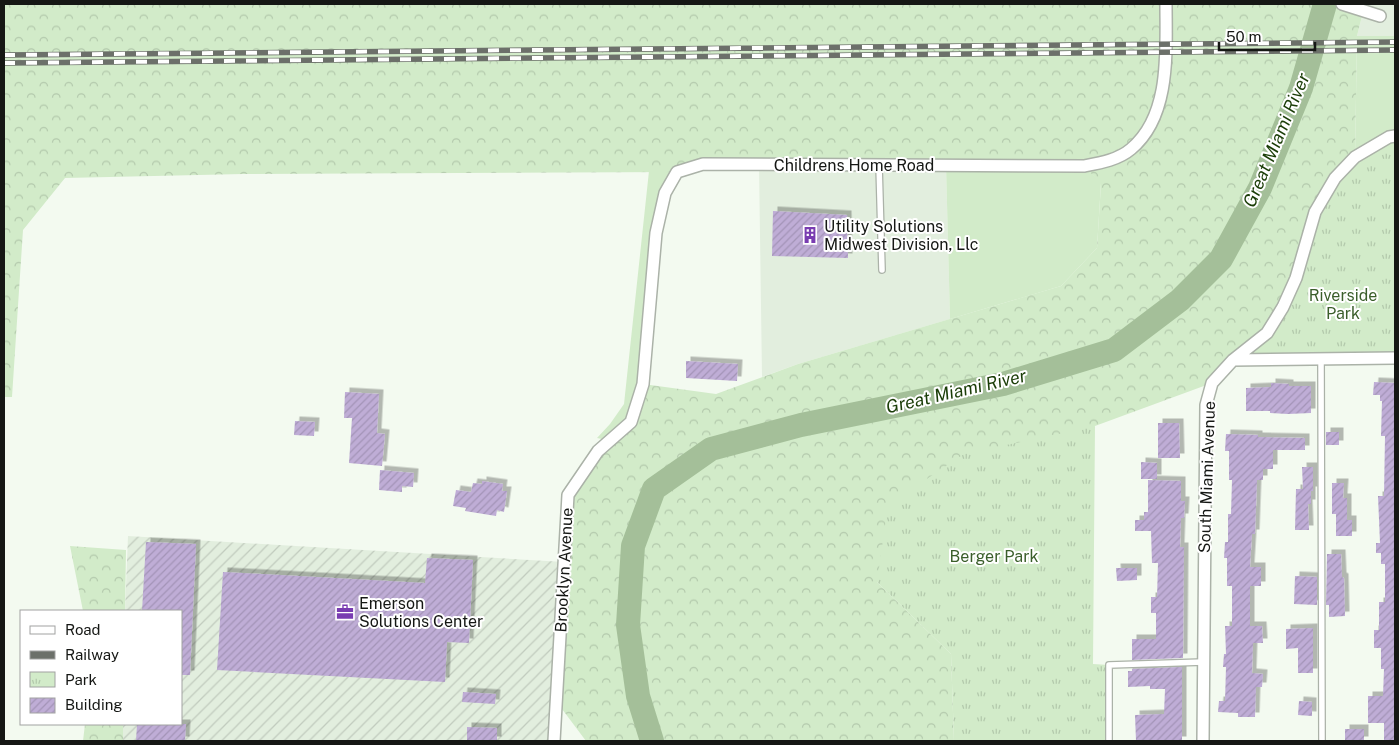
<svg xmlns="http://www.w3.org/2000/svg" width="1399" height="745" font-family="'Public Sans',sans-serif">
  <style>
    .built { fill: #e2eede }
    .industrial { fill: url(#industrial-furrows) }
    .green { fill: #d2ebc9 }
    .forest { fill: url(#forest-crowns) }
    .park { fill: url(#park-tufts) }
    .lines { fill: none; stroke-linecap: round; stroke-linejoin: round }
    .river { stroke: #a4bf99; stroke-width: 24 }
    .building { fill: url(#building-hatch); filter: url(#shadow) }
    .service-casing { stroke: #abb2a8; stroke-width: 8 }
    .minor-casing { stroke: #abb2a8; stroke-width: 14 }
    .service { stroke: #fff; stroke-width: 5.5 }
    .minor { stroke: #fff; stroke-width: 11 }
    .rail-casing { stroke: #6c706a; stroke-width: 5.5 }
    .rail { stroke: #fff; stroke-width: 4; stroke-dasharray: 11; stroke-linecap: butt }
    .labels { text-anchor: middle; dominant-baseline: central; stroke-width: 4; stroke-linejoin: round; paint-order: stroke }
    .street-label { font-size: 16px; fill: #151714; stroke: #fff }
    .poi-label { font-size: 16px; fill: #151714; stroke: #fff; text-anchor: start }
    .park-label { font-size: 16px; fill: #3a5e2a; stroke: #fff }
    .water-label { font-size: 18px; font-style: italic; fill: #1a3d07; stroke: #fff }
  </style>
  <defs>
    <pattern id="industrial-furrows" width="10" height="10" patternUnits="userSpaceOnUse" patternTransform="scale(1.25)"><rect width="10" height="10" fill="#e2eede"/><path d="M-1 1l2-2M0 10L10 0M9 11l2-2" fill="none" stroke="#c1cbbe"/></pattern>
    <pattern id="forest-crowns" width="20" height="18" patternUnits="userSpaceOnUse" patternTransform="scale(1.25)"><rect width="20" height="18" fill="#d2ebc9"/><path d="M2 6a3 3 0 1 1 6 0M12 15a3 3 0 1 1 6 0" fill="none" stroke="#b3c9ac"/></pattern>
    <pattern id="park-tufts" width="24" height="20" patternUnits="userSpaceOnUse" patternTransform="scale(1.25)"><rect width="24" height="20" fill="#d2ebc9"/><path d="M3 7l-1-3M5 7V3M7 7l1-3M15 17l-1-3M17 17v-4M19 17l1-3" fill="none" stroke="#b3c9ac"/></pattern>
    <pattern id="building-hatch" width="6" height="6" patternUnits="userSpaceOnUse" patternTransform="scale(1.25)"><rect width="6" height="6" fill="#bfadd6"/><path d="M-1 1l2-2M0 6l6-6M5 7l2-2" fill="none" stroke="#a394b7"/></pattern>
    <filter id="shadow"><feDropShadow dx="4.5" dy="-4.5" stdDeviation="0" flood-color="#0004"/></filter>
  </defs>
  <rect width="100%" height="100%" fill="#f3faf0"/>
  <path class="built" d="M1365,4H1395V36H1357Z
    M759,164L946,165L950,319L798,364L762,377Z"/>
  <path class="industrial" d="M128,536L564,562L554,741H123V724H181V611H125Z"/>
  <path class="green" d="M1357,36H1395V136L1355,157Z
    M946,165L1084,166L1101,183L1097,248L1061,286L950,319Z
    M649,171L677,172L665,193L643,384L631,422L611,441L597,438L610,424L624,404Z"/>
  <path class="forest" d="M4,4H1365L1357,36L1355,157L1283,307L1212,383L1095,426L877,582L951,654L954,741H586L556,701L568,495L598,451L631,422L643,384L716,394L798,364L1061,286L1097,248L1101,184L1084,166L703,164L677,172L243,174L65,178L23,230L12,397H4Z
    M70,546L126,550L125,611H83Z
    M85,724H123V741H83Z"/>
  <path class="park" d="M1395,136V358L1233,360L1267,333L1283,307L1315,212L1335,178Z
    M1095,426L1093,664L1109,665V741H954L951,654L877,582L888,505L964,454Z"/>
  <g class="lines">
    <path class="river" d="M652,741L638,696L628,625L633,546L654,489L711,449L801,425L1003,384L1114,350L1180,300L1221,259L1260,188L1301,88L1325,4"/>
  </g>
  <path class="building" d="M773,211L847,215L848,258L772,256Z
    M686,361L738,364L737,381L686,378Z
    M1374,382L1395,383V741H1384V723H1368V696H1383L1384,669H1381V648H1374V630H1379V602H1385V564H1381V553H1376V543H1380L1378,496H1384L1385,436H1381L1382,401H1380V395H1373Z
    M1271,383L1289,384V386H1311V413L1288,414L1270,413V411H1246V388L1271,387Z
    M345,392L379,394L377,433L385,434L382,466L349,463L352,418H344Z
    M295,421L315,422L314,436L294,435Z
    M1158,423H1179L1180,458H1158Z
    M1326,432H1339V445H1326Z
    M1226,434L1258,435V437L1305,438V450H1273V469H1263V480H1257L1255,534H1252L1250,567H1261V586H1250V626H1262L1263,643H1253L1252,673L1263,674L1262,687H1256L1255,717H1238V713L1218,712L1219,701H1225L1226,667H1223L1224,654H1226L1225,626H1232V586H1227V558H1224L1225,542H1228V514H1231L1232,480H1229V451H1225Z
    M1141,462L1157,463V479H1141Z
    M1302,467H1313V491H1311V504H1308L1309,530H1295L1296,489H1303Z
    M380,470L414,473L413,487L402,486V492L379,490Z
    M1148,480L1181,481V501H1185L1184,518H1181L1180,547H1184L1183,658L1132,660V639H1156V613H1151V597H1157L1158,563H1152L1151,531H1135V520H1144V512H1148Z
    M482,481L503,484L502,491H507L504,512L497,510L496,516L465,511L466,508L453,506L456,490L471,492L473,483L482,484Z
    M1332,483H1344L1343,498H1347V520H1352V536H1336V514H1332Z
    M146,542L196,544L190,675H181V611H142Z
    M1327,554H1341L1342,577L1344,578L1345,616L1329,617V605H1326Z
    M427,558L473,560L469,643L447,642L445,682L217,670L223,572L425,583Z
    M1116,568H1137V580L1117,581Z
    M1295,576L1317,577V605L1294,604Z
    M1313,628V673H1298V648L1286,649V629Z
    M1182,667V741H1136L1135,715L1164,714L1165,689H1150V686L1128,687V671H1132V669Z
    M463,692L496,694L495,704L462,702Z
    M1299,701L1312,702V716L1298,715Z
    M137,724H186L185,741H136Z
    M467,727L497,728V741H467Z
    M1345,729H1364V741H1345Z"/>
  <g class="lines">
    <g class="service-casing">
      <path id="service" d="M879,165L882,270
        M1321,358L1322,741
        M1109,741V665L1204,662"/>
    </g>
    <g class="minor-casing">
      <path id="minor" d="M1342,4L1380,16
        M1233,360L1395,358
        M554,741L568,495L598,451L631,422L643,384L656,233L665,193L677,172L703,164L1084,166C1100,163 1118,160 1131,149C1171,116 1166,51 1166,4
        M1203,741L1206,405L1212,383L1233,360L1267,333L1283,307L1296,278L1315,212L1335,178L1355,157L1389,137L1395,136"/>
    </g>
    <use href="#service" class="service"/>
    <use href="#minor" class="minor"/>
    <g class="rail-casing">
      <path id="rail" d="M4,55L1395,42
        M4,63L1395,50"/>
    </g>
    <use href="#rail" class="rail"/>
  </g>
  <defs>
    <g id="building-bare" transform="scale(1.35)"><path d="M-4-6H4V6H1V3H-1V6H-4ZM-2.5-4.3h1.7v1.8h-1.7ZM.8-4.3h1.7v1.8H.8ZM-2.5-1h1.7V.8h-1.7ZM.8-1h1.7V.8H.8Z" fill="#793cb1" stroke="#fff" stroke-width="2.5" paint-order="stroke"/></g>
    <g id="office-bare" transform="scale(1.35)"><path d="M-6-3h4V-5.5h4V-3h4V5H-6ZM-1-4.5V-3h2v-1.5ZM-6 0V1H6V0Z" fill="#793cb1" stroke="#fff" stroke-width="2.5" paint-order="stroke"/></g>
  </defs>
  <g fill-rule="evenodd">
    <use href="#building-bare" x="810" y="235"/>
    <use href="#office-bare" x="345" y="612"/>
  </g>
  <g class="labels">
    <g class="street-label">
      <text x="854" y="165">Childrens Home Road</text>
      <text transform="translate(1207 477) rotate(-88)">South Miami Avenue</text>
      <text transform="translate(564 570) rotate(-87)">Brooklyn Avenue</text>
    </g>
    <g class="poi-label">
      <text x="824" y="226">Utility Solutions<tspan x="824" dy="18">Midwest Division, Llc</tspan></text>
      <text x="359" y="603">Emerson<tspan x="359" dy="18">Solutions Center</tspan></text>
    </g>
    <g class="park-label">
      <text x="1343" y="295">Riverside<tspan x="1343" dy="18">Park</tspan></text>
      <text x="994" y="556">Berger Park</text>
    </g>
    <g class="water-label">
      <text transform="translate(1276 140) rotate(-67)">Great Miami River</text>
      <text transform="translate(956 391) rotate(-13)">Great Miami River</text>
    </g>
  </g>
  <rect width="1399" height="745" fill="none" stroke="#151714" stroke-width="10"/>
  <rect x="20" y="610" width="162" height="115" fill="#ffffff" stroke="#a1a2a1"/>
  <rect x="30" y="626" width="25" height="8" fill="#ffffff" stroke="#a1a2a1"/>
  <text x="65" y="635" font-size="15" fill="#151714">Road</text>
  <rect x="30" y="651" width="25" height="8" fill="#6c706a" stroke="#a1a2a1"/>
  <text x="65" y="660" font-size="15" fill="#151714">Railway</text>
  <rect x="30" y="672" width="25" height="15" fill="url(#park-tufts)" stroke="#a1a2a1"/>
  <text x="65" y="685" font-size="15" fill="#151714">Park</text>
  <rect x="30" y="698" width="25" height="15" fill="url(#building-hatch)" stroke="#a1a2a1"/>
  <text x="65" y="710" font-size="15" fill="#151714">Building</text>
  <path d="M1219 42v8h96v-8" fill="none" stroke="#151714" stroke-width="2.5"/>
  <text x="1226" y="42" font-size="15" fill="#151714" stroke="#ffffff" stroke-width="4" paint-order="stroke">50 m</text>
</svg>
